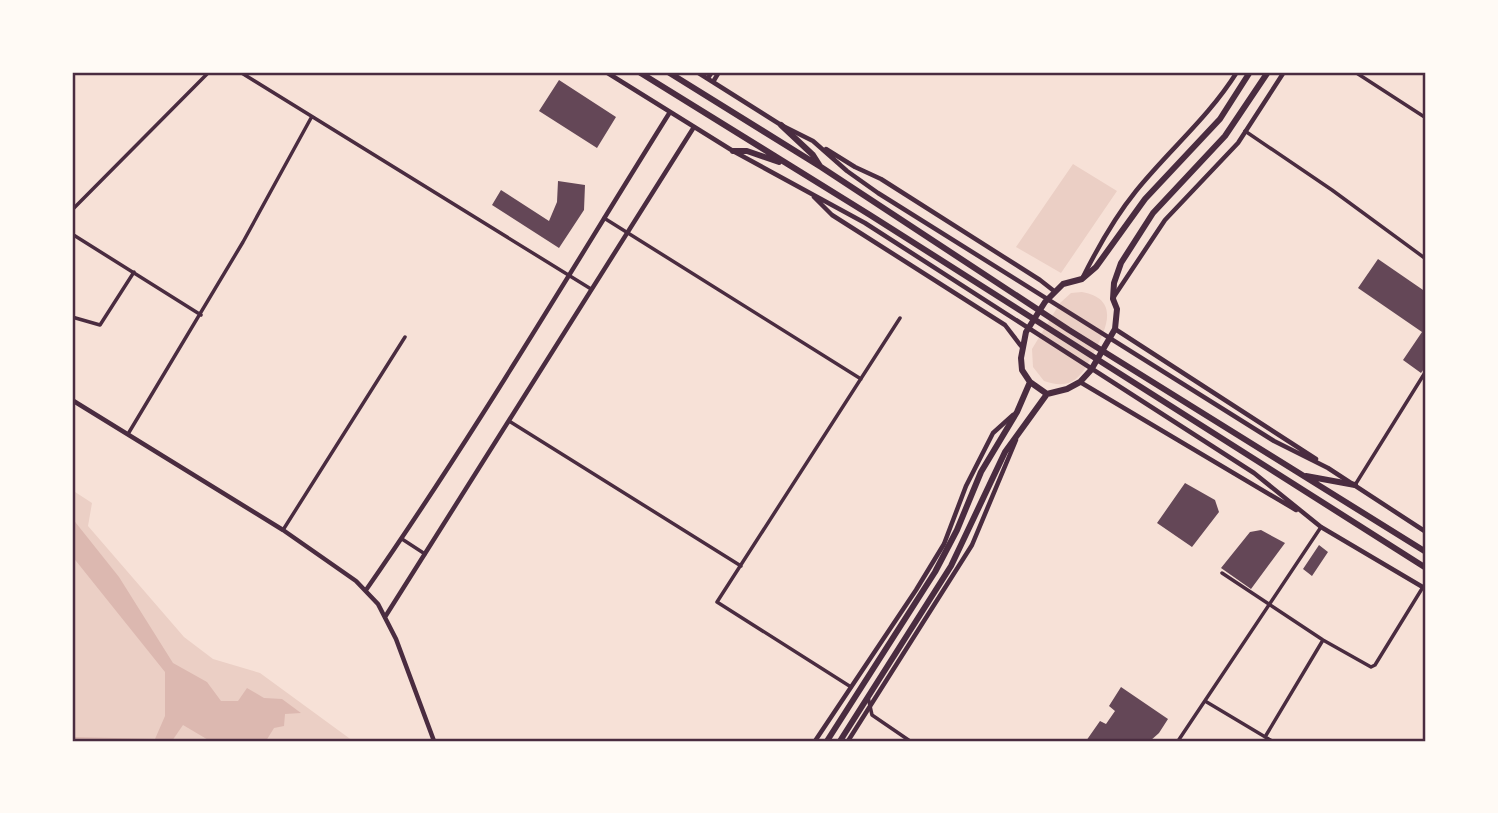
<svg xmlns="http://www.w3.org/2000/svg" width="1498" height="813" font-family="'Source Serif 4',serif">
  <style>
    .green { fill: #ebcfc5 }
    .water { fill: #dcb8b0 }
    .building { fill: #644757 }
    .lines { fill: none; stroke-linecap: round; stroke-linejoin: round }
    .minor { stroke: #4a2c40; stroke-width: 3.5 }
    .tertiary { stroke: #4a2c40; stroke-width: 4.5 }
    .primary { stroke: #4a2c40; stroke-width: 6 }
    .trunk { stroke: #4a2c40; stroke-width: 6 }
    .neatline { fill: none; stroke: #4a2c40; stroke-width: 2.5 }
  </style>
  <rect width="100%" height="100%" fill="#f7e1d7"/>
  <path class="green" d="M1073,164L1117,191L1061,273L1016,247Z
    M1082,292C1120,299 1107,328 1094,352C1088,363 1083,376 1071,382C1062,386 1053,384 1044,381L1033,367L1032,349L1060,303L1071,293Z
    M72,490L92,503L88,526L184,637L213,659L260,673L353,741H72Z"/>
  <path class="water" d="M72,518L119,577L173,663L207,682L221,701H238L247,688L264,698L282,699L301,713L285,714L284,726L274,728L266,741H210L183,725L172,741H74V737L155,739L165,716V672L72,556Z"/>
  <path class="building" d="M559,80L616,117L597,148L539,111Z
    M558,181L585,185L584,210L559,248L492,205L501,190L549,221L557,202Z
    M1378,259L1426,292V366L1421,373L1403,360L1422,332L1358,288Z
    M1185,483L1215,500L1219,512L1192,547L1157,523Z
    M1261,530L1285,543L1251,589L1221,568L1250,532Z
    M1319,545L1328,552L1312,576L1303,569Z
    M1121,687L1168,719L1159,733L1150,741H1086L1100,721L1106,724L1115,711L1109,706Z"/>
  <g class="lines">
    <path class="minor" d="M240,72L591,289
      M1355,72L1426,118
      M1245,131L1332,190L1426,259
      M72,210L209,72
      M604,218L861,379
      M72,234L201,315
      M72,317L100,325L134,272
      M509,421L741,566
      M128,434L243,242L311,118
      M1355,485L1426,371
      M283,530L405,337
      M402,539L425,554
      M1222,573L1323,640L1371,667L1375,665L1423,587
      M851,687L717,602L900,318
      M868,697L872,715L910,741
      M1205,701L1272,741
      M1265,737L1323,640
      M1178,741L1321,527"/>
    <path class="tertiary" d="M606,72L733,151L865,223L1254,473L1321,527L1426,589
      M697,72L781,125L813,141L847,171L878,193L1274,441L1328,468L1426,532
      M708,78L712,72
      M713,82L719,72
      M826,149L855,167L881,179L1040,280L1054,291
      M814,197L832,215L1005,325L1021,346
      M1083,277C1098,247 1115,217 1136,191C1170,149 1208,118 1237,72
      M1113,298L1165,220L1238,143L1284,72
      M1115,329L1316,459
      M1080,382L1296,510
      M72,400L283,530L356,581L378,604L396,639L434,741
      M366,590C474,435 570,272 670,112
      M385,617L694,127
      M815,741L916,590L944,544L966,486L993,433L1013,415
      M848,741L972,545L1016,440"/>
    <path class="primary" d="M1047,394L1030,382L1022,370L1021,358L1026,332L1045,302L1063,284L1082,279L1096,267L1145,199L1220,119L1250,72
      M1047,394L1067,389L1080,382L1091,370L1115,329L1117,309L1113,299L1114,283L1121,263L1153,213L1225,136L1268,72
      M827,741L935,572L957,530L981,472L1017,412L1030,382
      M840,741L951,566L1005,452L1047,394"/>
    <path class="trunk" d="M639,72L870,215L1426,568
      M668,72L821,167L1069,330L1426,552
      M781,125L813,155L820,166
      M733,151H747L779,162
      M1306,476L1355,485"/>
  </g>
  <rect width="1498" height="813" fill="none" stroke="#fffaf5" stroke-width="147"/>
  <rect x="74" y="74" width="1350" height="666" class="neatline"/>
</svg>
